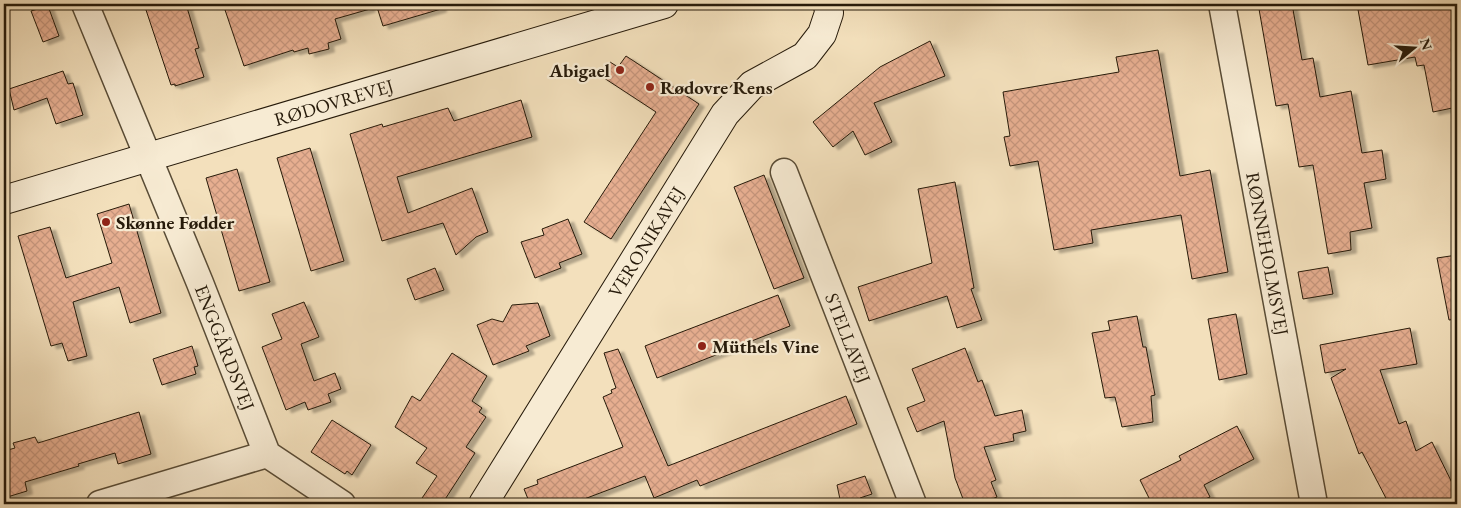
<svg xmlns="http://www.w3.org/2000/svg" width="1461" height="508" font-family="'EB Garamond',serif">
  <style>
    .building { fill: url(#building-cross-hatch); stroke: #261a0a; filter: url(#shadow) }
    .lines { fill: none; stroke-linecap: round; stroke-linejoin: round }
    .street-casing { stroke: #594c36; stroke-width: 29 }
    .secondary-casing { stroke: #261a0a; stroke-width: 30 }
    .street { stroke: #f7ebd3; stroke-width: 26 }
    .secondary { stroke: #f7ebd3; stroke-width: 28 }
    .poi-dot { fill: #8f2418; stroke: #f7ebd3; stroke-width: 2 }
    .labels { text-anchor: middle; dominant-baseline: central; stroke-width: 4.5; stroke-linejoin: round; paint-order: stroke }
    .poi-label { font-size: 19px; font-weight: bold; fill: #261a0a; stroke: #f7ebd3; text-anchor: start }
    .street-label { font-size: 19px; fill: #261a0a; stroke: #f7ebd3 }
  </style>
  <defs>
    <pattern id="building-cross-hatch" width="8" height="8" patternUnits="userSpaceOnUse" patternTransform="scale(1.25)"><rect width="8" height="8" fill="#e6ae90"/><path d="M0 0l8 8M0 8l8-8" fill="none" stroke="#c5957b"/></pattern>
    <filter id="shadow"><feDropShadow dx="5.5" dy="3" stdDeviation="1" flood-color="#0004"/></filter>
  </defs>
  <rect width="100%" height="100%" fill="#f3e0bc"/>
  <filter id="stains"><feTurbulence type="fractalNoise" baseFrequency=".004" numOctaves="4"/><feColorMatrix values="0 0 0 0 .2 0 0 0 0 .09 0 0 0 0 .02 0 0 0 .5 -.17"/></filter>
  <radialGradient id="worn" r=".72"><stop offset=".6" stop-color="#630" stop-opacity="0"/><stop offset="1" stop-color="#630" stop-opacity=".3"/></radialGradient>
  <path class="building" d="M144,4H186L199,48L195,49L204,77L175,86V84L171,85Z
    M223,4H369L370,9L335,19L341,39L328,43L329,49L309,54L308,48L294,52L293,50L244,66Z
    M376,4H441V9L383,26Z
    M1292,4L1302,60L1313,58L1320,97L1351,91L1362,153L1382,150L1386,179L1364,183L1372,228L1350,232L1351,250L1328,254L1313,165L1299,167L1288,104L1276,106L1259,9Z
    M1357,4H1457V107L1433,112L1424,65L1417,66L1415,57L1368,65Z
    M48,6L59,36L43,42L31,11Z
    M930,41L945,76L874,103L892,142L865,155L853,131L833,147L813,122L880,67Z
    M1158,50L1180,176L1210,170L1228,272L1192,279L1181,215L1091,230L1093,243L1054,250L1038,161L1010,166L1004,137L1010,136L1003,92L1119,72L1116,57Z
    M626,56L699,104L611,239L584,222L656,112L601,76L610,62L618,67Z
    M63,71L68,84L73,83L83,115L56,124L47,98L14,110L9,89Z
    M521,100L532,137L397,177L408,213L472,188L488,232L476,237L456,255L443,223L382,241L350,134L382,124L383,127L448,108L454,121Z
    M310,148L344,261L311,271L277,158Z
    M237,169L270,282L239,291L206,178Z
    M764,175L804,278L774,289L734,187Z
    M955,182L974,288L971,289L982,320L957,328L947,296L869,321L858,287L932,263L918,189Z
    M129,204L161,313L130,323L119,287L73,302L87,356L68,361L62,343L51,346L18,236L50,227L66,278L112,263L97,214Z
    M568,219L582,254L559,263L561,268L535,278L521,242L544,235L542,229Z
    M1457,255V319L1449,320L1437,258Z
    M1328,267L1333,294L1303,299L1298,272Z
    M435,268L444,290L415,300L407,279Z
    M778,295L790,326L657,378L645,346Z
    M304,302L319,337L301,344L314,381L335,373L341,389L328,394L331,402L308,410L305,402L286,410L262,347L282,339L272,314Z
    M538,303L550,336L526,346L529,351L493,365L477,325L492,319L503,322L512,305Z
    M1236,314L1247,374L1219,380L1208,319Z
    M1137,316L1143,347H1146L1155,395L1151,396L1153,422L1122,427L1115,397L1105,398L1092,333L1110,330L1108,321Z
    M1410,328L1417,364L1380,370L1399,424L1406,421L1416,451L1432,442L1457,493V504H1389L1362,452L1359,454L1331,378L1346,369L1325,373L1320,345Z
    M192,346L198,366L194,367L196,374L162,385L153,359Z
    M965,348L978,382L982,380L995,416L1022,410L1026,431L1013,434L1014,441L984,447L996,480L991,482L997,497L979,504H965L955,478L944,421L917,432L907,408L925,401L912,369Z
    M618,349L668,466L846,396L857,424L700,486L697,480L654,498L645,476L571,504H530L524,489L538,484L537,480L623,447L603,397L612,393L611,390L616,388L604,353Z
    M452,353L487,376L472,401L482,408L479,412L486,417L466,447L475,453L442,504H418L437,476L416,463L427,448L395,427L412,396L420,401Z
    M139,412L151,454L118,464L115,453L78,464L79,466L25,482L27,491L4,498V451L15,448L13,443L35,437L38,443Z
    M332,420L371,445L352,475L347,471L345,474L311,452Z
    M1237,426L1254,459L1204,485L1210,497L1195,504H1152L1140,480L1181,460L1179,456Z
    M865,476L872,494L860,498L862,504H841L837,485Z"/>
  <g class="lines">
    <g class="street-casing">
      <g id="street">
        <path id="s1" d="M85,4L200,283L267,454L342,504"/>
        <path id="s2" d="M1222,4L1314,504"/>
        <path id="s3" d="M784,172L913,504"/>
        <path d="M100,504L267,454"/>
      </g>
    </g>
    <g class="secondary-casing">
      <g id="secondary">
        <path id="s4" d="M4,200L664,4"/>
        <path id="s5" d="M483,504L725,114L752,85L805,56L822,34L829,13L828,4"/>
      </g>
    </g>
    <use href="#street" class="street"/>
    <use href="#secondary" class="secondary"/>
  </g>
  <g class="poi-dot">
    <circle cx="620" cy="70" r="5"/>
    <circle cx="650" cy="87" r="5"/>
    <circle cx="106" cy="222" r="5"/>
    <circle cx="702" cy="346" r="5"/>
  </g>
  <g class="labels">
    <g class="poi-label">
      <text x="610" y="70" text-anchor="end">Abigael</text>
      <text x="660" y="87">Rødovre Rens</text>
      <text x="116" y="222">Skønne Fødder</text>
      <text x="712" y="346">Müthels Vine</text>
    </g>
    <g class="street-label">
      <text stroke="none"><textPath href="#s4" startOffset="344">RØDOVREVEJ</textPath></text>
      <text stroke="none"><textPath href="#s5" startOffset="309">VERONIKAVEJ</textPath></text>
      <text stroke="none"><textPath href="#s2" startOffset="254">RØNNEHOLMSVEJ</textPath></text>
      <text stroke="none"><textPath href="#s3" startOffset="178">STELLAVEJ</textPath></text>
      <text stroke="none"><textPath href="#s1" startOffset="371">ENGGÅRDSVEJ</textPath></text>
    </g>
  </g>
  <rect width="1461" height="508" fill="none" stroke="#f3e0bc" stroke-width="20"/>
  <rect x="5" y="5" width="1451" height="498" fill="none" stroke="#261a0a" stroke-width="2.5"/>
  <rect x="10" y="10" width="1441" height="488" fill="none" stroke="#261a0a"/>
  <g transform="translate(1414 48) rotate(72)" stroke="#f7ebd3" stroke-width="4" paint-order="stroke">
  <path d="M0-4L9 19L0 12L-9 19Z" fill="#261a0a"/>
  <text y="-8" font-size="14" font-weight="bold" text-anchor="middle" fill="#261a0a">N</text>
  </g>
  <rect width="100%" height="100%" filter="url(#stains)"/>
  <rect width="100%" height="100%" fill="url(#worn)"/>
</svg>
